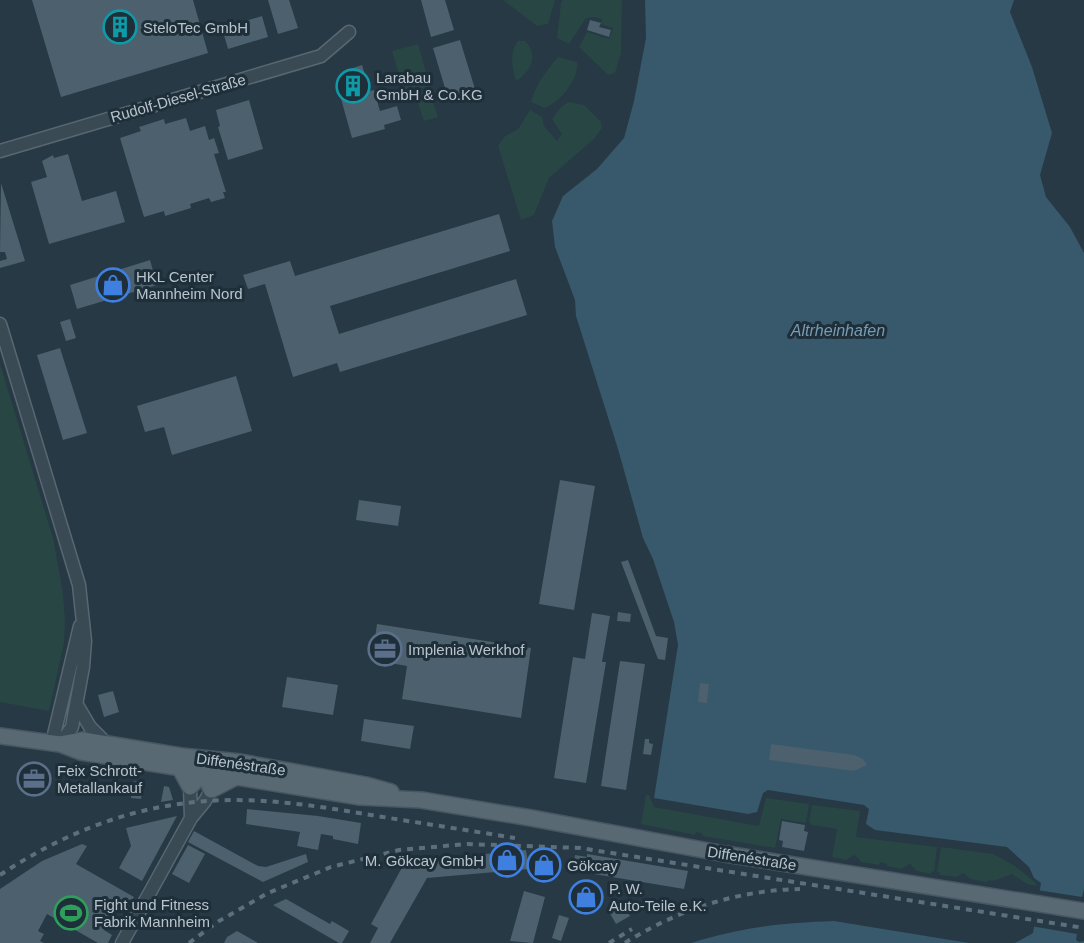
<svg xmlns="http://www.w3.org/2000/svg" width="1084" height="943" font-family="Arial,sans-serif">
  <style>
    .green { fill: #284643 }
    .water { fill: #38586c }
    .pier { fill: #263945 }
    .building { fill: #4c616d }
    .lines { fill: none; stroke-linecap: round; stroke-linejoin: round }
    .minor-casing { stroke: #596771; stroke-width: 15 }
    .major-casing { stroke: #475660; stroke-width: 18 }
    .minor { stroke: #3a4a54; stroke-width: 12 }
    .major { stroke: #586974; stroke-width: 15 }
    .rail { stroke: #5c6f7b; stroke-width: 4; stroke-dasharray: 6 6; stroke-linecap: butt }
    .labels { text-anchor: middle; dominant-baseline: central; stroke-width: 6; stroke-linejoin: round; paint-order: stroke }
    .poi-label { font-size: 15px; fill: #b8c4cd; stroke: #1f2f39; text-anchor: start }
    .street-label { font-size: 15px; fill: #b8c4cd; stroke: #1f2f39 }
    .water-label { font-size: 16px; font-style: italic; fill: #769bb2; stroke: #1f2f39 }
  </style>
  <rect width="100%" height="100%" fill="#263945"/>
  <path class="green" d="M503,0H555L548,24L537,26Z
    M563,0H622L621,53L615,73L608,75L579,47L587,32L609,39L613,28L601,24L602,19L593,17L586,18L569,44L557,38L561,3Z
    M518,41H525C539,54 531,72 516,81C512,68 509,52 518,41Z
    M418,44L430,86L404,93L392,51Z
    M558,57L577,62C579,80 561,101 545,108L531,102C536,84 546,71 558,57Z
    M429,90L438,117L424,121L415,95Z
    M568,102L584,105L601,122L602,128L594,139L549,178L534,215L521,220L498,146L504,137L518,129L530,110L542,117L544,126L557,141L562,134L552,119L561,107Z
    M0,364L53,538L63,593L65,621L64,643L49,711L0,702Z
    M646,795H649L654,807L759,826L766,798L809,804L806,823L781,819L775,848L703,836V834L696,832L695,835L641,824Z
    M812,805L860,811L856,837L937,847L934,872L932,871L931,874L917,871L910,864L901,869L887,866V864L880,862L879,865L861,862L855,855L846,860L832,857L837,829L812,825L809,822Z
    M941,847L993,854L1015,866L1036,883V886L1027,884L1012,874L993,881L988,880L987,882L970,879L964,873L956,877L939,875L940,872H937Z"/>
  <path class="water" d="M645,0H1014L1010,12L1032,67L1052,133L1040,175L1046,197L1070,227L1084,253V943H1015L1033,933L1041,883L1034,878L1029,867L1007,847L875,830L866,824L869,809L864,805L768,790L763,793L757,812L748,814L654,798L678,645L674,622L653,559L643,538L618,449L576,316L575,300L555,247L552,221L563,196L597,169L624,138L634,101L646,38Z
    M834,921L969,943H691C742,927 781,923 834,921Z"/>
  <path class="pier" d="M1084,889V941L1079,942L1076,940L1077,934L1031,926L1037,890L1082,897Z"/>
  <path class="building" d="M32,0H193L208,53L61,97Z
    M268,0H289L298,28L278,34Z
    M421,0H445L454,30L431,37Z
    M262,16L268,37L228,49L222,28Z
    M590,20L601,23L599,27L611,30L609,37L587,30Z
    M460,40L475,89L448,98L433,48Z
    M362,65L370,91L374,90L380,111L397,106L401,120L384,125L385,129L352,138L336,81L349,77L347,70Z
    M249,100L263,149L228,160L218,127L220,126L216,110Z
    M186,118L190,131L205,126L209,140L214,138L219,153L214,154L226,192H223L225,198L211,202L209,198L190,204L191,208L165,216L164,211L144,217L120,138L141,131L139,127L164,119L165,124Z
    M68,154L82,201L116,191L125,222L49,244L31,182L47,177L42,161L53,155L54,158Z
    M1,183L25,261L0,268V261L7,259L5,252H0Z
    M499,214L510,251L330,306L339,334L516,279L527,315L340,372L337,363L293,377L265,284L248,289L243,275L290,261L295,276Z
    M150,260L157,285L77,309L70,285Z
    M70,319L76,338L66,341L60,322Z
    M60,348L87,433L63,440L37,355Z
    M236,376L252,431L172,455L164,427L145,432L137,406Z
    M560,480L595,486L574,610L539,604Z
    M359,500L401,506L398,526L356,520Z
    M628,560L656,636L668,638L665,660L658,659L621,562Z
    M618,612L631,614L630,622L617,621Z
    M592,613L610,616L602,662H606L586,783L554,778L573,657L585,659Z
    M377,624L531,648L521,718L402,699L407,666L372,660Z
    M620,661L645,664L626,790L601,786Z
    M287,677L338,685L333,715L282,707Z
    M700,683L709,684L707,703L698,702Z
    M113,691L119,712L104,717L98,695Z
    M364,719L414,726L410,749L361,741Z
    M645,739H649V743L653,744L651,755L643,754Z
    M771,744L854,755L863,759L867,765L854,771L769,760Z
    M134,781L144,783L141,799L131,798Z
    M164,786L169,787L173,800L161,802Z
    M247,809L318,816L361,823L358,844L333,839V836L321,834L318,850L297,846L300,832L246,824Z
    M177,816L142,881L119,868L131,846L126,828Z
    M782,821L805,825L804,831L808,832L804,851L782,847L783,841L779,840Z
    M194,831L258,866L266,867L306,854L308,862L263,882L188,842Z
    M82,844L87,846L76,864L134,897L126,910L118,906L104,930L112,935L108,943H98L47,914L38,931L44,934L40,941L44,943H0V889L42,861Z
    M188,845L205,854L189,883L172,874Z
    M526,850L529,869L427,878L390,943H370L378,928L371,924L405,862Z
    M534,854L559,855L558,874L534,873Z
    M587,854L688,871L684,889L588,873L590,862L586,861L584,870L573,868L575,855L587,857Z
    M524,891L545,897L533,943L510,941Z
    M286,899L330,924L332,921L349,931L342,943H339L273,905Z
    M621,902L630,916L616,924L608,910Z
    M559,915L569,918L561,941L552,938Z
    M237,931L258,943H224L227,937Z"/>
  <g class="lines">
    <g class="minor-casing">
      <path id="minor" d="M0,151L321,56L349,32
        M0,324L79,585L85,641L83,667L72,727L60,744
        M77,705L90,727L107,744
        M52,743L80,626
        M190,787L191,818
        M122,943L191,818L205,801L211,790"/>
    </g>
    <g class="major-casing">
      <path id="major" d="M0,736L60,744L81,752L360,797L421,800L531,818L725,854L1084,911
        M60,744L83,740L181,756L240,762L366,785L391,792
        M202,765L211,790L238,776
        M179,767L190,787L211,766"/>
    </g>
    <use href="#minor" class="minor"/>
    <use href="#major" class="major"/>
    <path class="rail" d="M0,875C59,836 124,809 195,802C254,796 312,805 371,815C419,823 467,830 515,838
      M189,943L219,921L268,893L331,867L399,850L467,844L580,848L1084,928
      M609,943L632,929
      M625,943C677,910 738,890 800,889"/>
  </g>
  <defs>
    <g id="building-ring" transform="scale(1.725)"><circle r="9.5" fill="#1f2f39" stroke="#0f9aa8" stroke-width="1.5"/><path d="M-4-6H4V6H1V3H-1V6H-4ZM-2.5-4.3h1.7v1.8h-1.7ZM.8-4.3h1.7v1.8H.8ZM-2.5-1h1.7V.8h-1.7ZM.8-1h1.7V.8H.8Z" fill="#0f9aa8"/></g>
    <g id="shop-ring" transform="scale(1.725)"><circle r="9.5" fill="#1f2f39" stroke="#3f7fe0" stroke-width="1.5"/><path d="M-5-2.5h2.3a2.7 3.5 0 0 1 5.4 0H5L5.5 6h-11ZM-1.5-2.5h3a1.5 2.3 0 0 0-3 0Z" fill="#3f7fe0"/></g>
    <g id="office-ring" transform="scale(1.725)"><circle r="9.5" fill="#1f2f39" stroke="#5c6f8a" stroke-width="1.5"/><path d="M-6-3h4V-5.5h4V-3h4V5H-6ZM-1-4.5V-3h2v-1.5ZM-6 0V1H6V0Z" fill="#5c6f8a"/></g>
    <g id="stadium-ring" transform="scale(1.725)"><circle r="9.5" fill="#1f2f39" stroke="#2e9e5b" stroke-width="1.5"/><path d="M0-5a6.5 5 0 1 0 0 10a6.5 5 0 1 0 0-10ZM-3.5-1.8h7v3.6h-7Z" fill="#2e9e5b"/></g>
  </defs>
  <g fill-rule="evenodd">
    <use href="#building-ring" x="120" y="27"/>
    <use href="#building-ring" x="353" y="86"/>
    <use href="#shop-ring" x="113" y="285"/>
    <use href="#office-ring" x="385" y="649"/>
    <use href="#office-ring" x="34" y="779"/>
    <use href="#shop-ring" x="507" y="860"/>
    <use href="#shop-ring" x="544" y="865"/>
    <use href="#shop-ring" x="586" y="897"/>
    <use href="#stadium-ring" x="71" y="913"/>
  </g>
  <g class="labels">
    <g class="poi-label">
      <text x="143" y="27">SteloTec GmbH</text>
      <text x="376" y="77">Larabau<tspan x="376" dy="17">GmbH &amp; Co.KG</tspan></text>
      <text x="136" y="276">HKL Center<tspan x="136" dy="17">Mannheim Nord</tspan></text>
      <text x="408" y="649">Implenia Werkhof</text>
      <text x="57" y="770">Feix Schrott-<tspan x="57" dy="17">Metallankauf</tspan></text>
      <text x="484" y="860" text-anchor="end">M. Gökcay GmbH</text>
      <text x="567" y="865">Gökcay</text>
      <text x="609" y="888">P. W.<tspan x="609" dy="17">Auto-Teile e.K.</tspan></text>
      <text x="94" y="904">Fight und Fitness<tspan x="94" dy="17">Fabrik Mannheim</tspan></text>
    </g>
    <g class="street-label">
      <text transform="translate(178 98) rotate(-16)">Rudolf-Diesel-Straße</text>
      <text transform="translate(241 764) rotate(8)">Diffenéstraße</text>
      <text transform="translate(752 858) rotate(9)">Diffenéstraße</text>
    </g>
    <g class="water-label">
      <text x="838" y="330">Altrheinhafen</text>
    </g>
  </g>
</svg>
